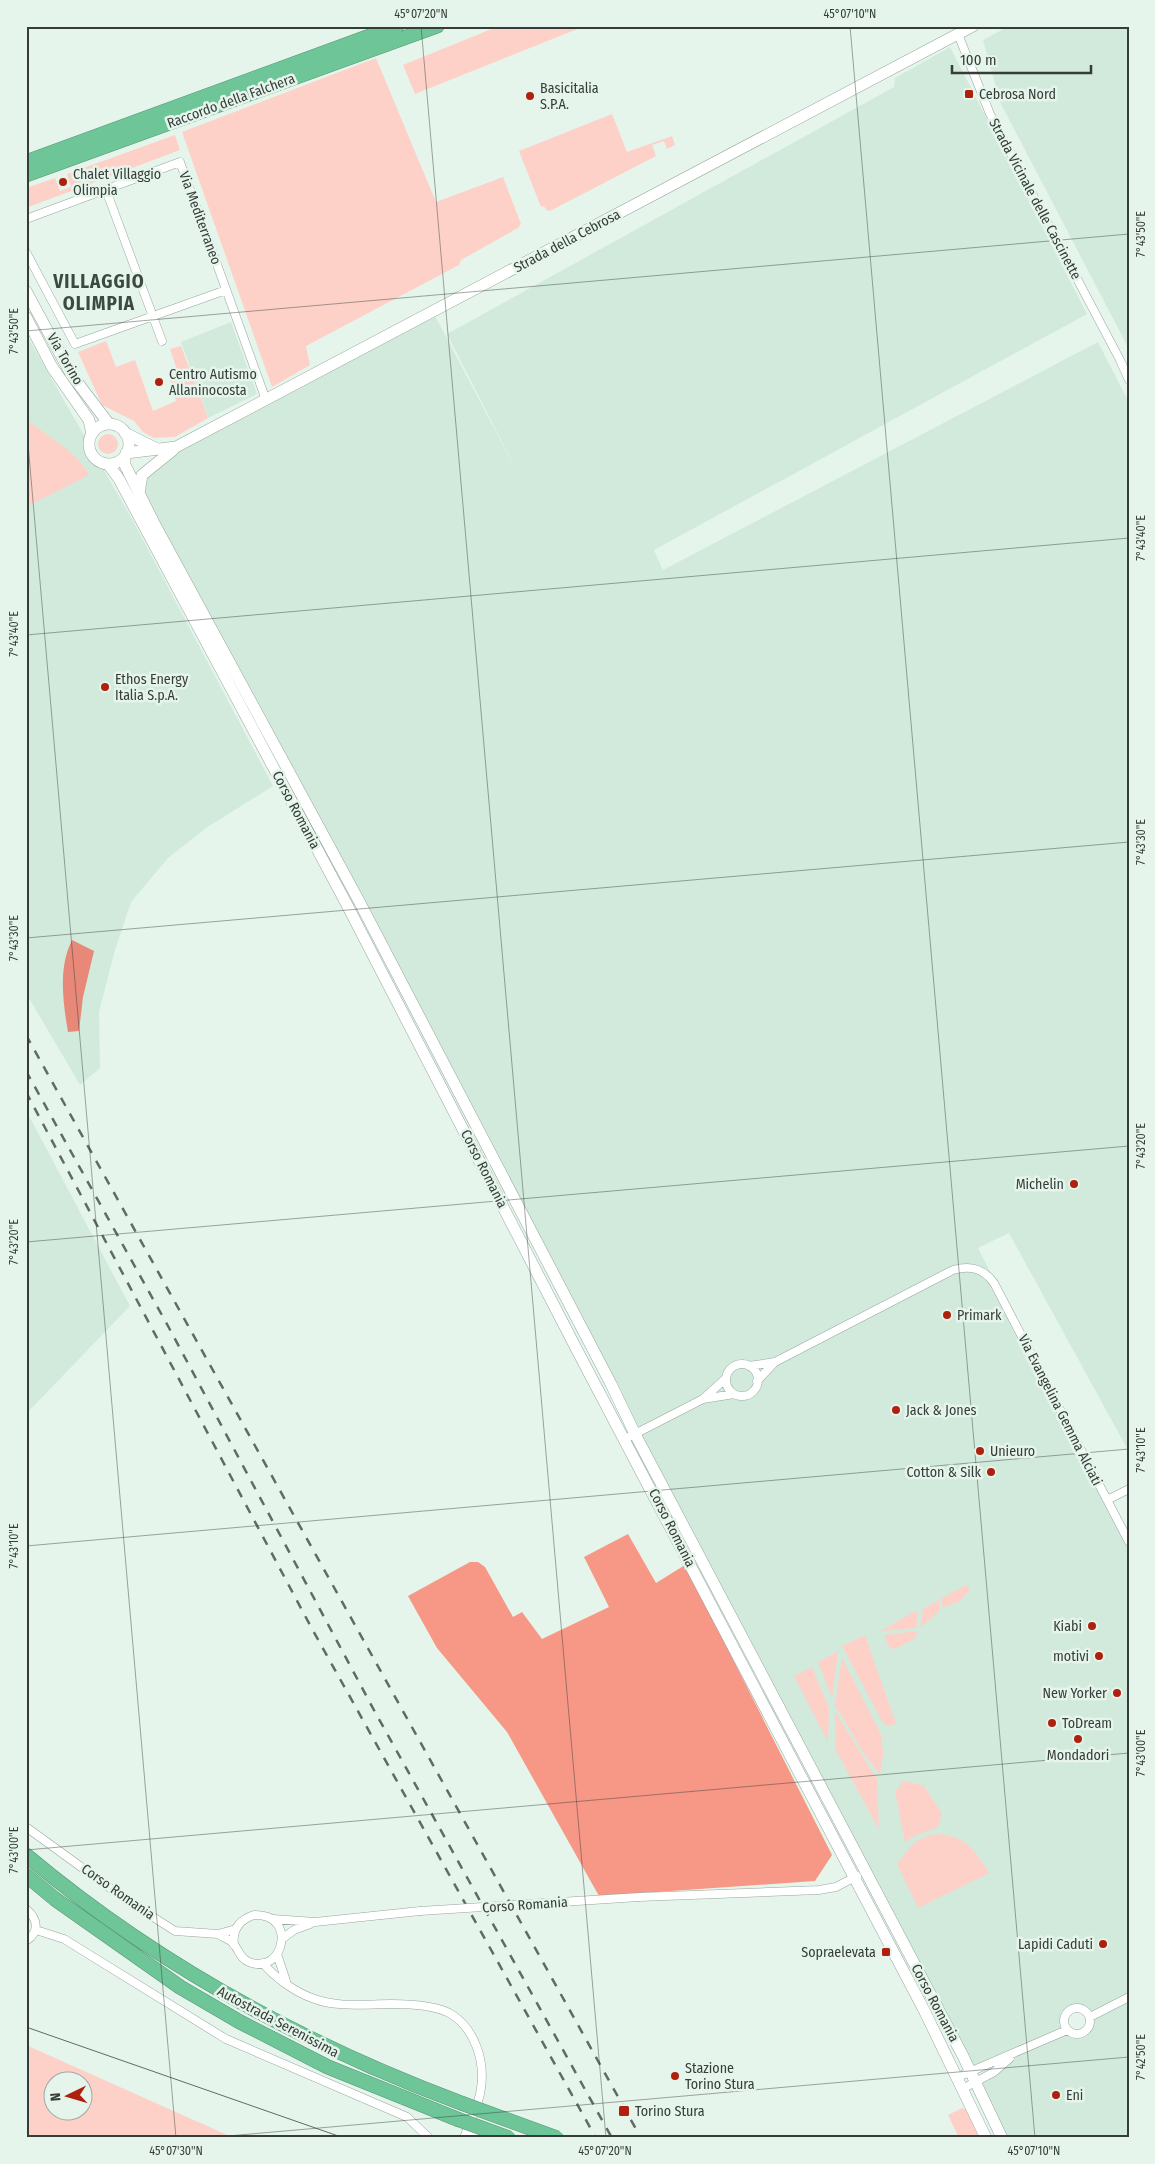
<svg xmlns="http://www.w3.org/2000/svg" width="1155" height="2164" font-family="'Fira Sans Condensed',sans-serif">
  <style>
    .built { fill: #d2eadc; fill-rule: evenodd }
    .green { fill: #fed1c8; fill-rule: evenodd }
    .forest { fill: #f79786 }
    .water { fill: #e78878 }
    .lines { fill: none; stroke-linecap: round; stroke-linejoin: round }
    .street-casing { stroke: #97a69d; stroke-width: 9 }
    .secondary-casing { stroke: #97a69d; stroke-width: 12 }
    .highway-casing { stroke: #5a9577; stroke-width: 15 }
    .street { stroke: #fff; stroke-width: 8 }
    .secondary { stroke: #fff; stroke-width: 11 }
    .highway { stroke: #6dc598; stroke-width: 14 }
    .tram { stroke: #616a65; stroke-width: 1 }
    .rail { stroke: #616a65; stroke-width: 2.5; stroke-dasharray: 9 9; stroke-linecap: butt }
    .street-bridge-casing { stroke: #97a69d; stroke-width: 9; stroke-linecap: butt }
    .highway-bridge-casing { stroke: #5a9577; stroke-width: 15; stroke-linecap: butt }
    .street-bridge { stroke: #fff; stroke-width: 8 }
    .highway-bridge { stroke: #6dc598; stroke-width: 14 }
    .ticks { fill: none; stroke: #363d39; stroke-width: 1; stroke-opacity: 0.45 }
    .poi-dot { fill: #af200f; stroke: #e5f5eb; stroke-width: 2 }
    .labels { text-anchor: middle; dominant-baseline: central; stroke-width: 5; stroke-linejoin: round; paint-order: stroke }
    .poi-label { font-size: 14px; fill: #363d39; stroke: #e5f5eb; text-anchor: start }
    .street-label { font-size: 14px; fill: #363d39; stroke: #e5f5eb }
    .district-label { font-size: 19px; font-weight: bold; letter-spacing: 1px; fill: #3c4942; stroke: #e5f5eb }
    .neatline { fill: none; stroke: #363d39; stroke-width: 2 }
    .ticks-label { font-size: 12px; text-anchor: middle; fill: #363d39 }
  </style>
  <rect width="100%" height="100%" fill="#e5f5eb"/>
  <path class="built" d="M1009,26H1129V349L1000,102L983,40Z
    M950,47L1087,314L654,550L663,570L1098,342L1129,403V1452L1009,1233L978,1248L1129,1542V2138H1002L975,2082L1011,2057L970,2072L139,486L162,457L433,312L522,481L447,334L894,87L895,78ZM1074,2008H1082L1090,2017L1088,2029L1082,2034H1072L1064,2024L1065,2016Z
    M231,322L257,394L208,418L181,342Z
    M26,334L132,519L273,786L206,828L168,858L131,902L115,950L99,1012L100,1068L80,1085L26,993Z
    M29,1116L130,1306L26,1414V1117Z"/>
  <path class="green" d="M499,26H585L415,94L403,65Z
    M376,58L436,202L503,177L521,224L518,228L461,260L459,265L306,346L310,365L272,387L182,132Z
    M612,114L627,152L672,136L675,145L667,149L664,141L652,145L656,156L550,211L546,210L544,206L541,207L519,151Z
    M175,135L180,150L26,208V188L55,178L60,191L71,187L67,174Z
    M106,341L116,367L135,360L153,411L176,401L169,377L178,373L170,349L181,346L208,418L175,437L154,438L143,432L134,421L102,405L78,352Z
    M26,419C46,436 77,451 89,475L26,507Z
    M98 444a10 10 0 1 1 20 0a10 10 0 1 1-20 0Z
    M966,1585L970,1590L960,1601L942,1608V1598Z
    M939,1600V1611L920,1628L923,1609Z
    M915,1611L918,1612L916,1628L881,1631Z
    M917,1631L916,1638L895,1649L889,1647L884,1635Z
    M865,1635L896,1724L887,1726L883,1723L842,1646Z
    M838,1651L832,1698L818,1662Z
    M842,1658L881,1734L883,1754L880,1775L863,1752L835,1705Z
    M812,1667L829,1708L828,1742L794,1676Z
    M835,1711L877,1779L879,1829L835,1749Z
    M903,1781L923,1785L942,1813L938,1827L912,1837L905,1843L895,1792Z
    M938,1834C967,1837 974,1849 989,1873L918,1908L897,1864C912,1847 912,1838 938,1834Z
    M26,2045L234,2138H26ZM52,2082H82V2112H52Z
    M962,2108L967,2110L979,2138H959L948,2115Z"/>
  <path class="forest" d="M628,1534L656,1583L685,1565L832,1855L815,1881L599,1896L507,1732L437,1648L408,1596L470,1562H478L485,1567L513,1617L522,1612L542,1639L609,1607L584,1557Z"/>
  <path class="water" d="M72,940L94,951L83,997L79,1031L68,1032C63,1002 58,968 72,940Z"/>
  <g class="lines">
    <g class="street-casing">
      <path id="street" d="M958,34L990,114L1120,360L1129,380
        M106,190L162,341
        M26,219L180,162L266,400
        M26,252L75,344L226,290
        M726 1380a16 16 0 1 1 32 0a16 16 0 1 1-32 0Z
        M749,1366L775,1362L953,1270C970,1265 983,1268 994,1283L1129,1542
        M757,1381L775,1362
        M703,1399L734,1394
        M625,1439L703,1399L725,1379
        M1107,1500L1129,1489
        M26,1827L128,1901L175,1931L218,1934L236,1929
        M639,1897L819,1890L836,1887L857,1876
        M26,1909C38,1919 40,1932 26,1941
        M273,1919L315,1922L420,1911
        M36,1930L64,1939L226,2039L407,2117L429,2138
        M218,1934C222,1937 228,1939 232,1942C239,1949 239,1958 249,1962C284,1976 298,1913 254,1915C239,1920 232,1930 234,1945
        M282,1939L294,1930L310,1924
        M277,1954L286,1981
        M263,1963C274,1977 295,1992 312,1998C337,2008 365,2004 391,2004C408,2004 436,2005 451,2014C475,2029 485,2061 481,2088C479,2106 470,2121 464,2138
        M1064 2021a13 13 0 1 1 26 0a13 13 0 1 1-26 0Z
        M1090,2017L1129,1997
        M958,2077L1067,2030
        M964,2088L994,2072L1010,2058
        M473,2123L474,2138"/>
    </g>
    <g class="secondary-casing">
      <path id="secondary" d="M26,291L71,374L109,424
        M26,317L52,367L89,420L92,434
        M89 444a20 20 0 1 1 40 0a20 20 0 1 1-40 0Z
        M125,433L157,449
        M126,453L176,447L973,26
        M125,456V465L154,523L359,901L611,1384L635,1434L963,2056L1002,2138
        M108,464L119,479L346,903L578,1352L925,2012L986,2138
        M139,493L142,475L173,450"/>
    </g>
    <g class="highway-casing">
      <path id="highway" d="M26,162L397,26
        M26,175L437,26
        M26,1855C156,1964 303,2044 461,2103
        M26,1875L55,1899L180,1987L240,2022L328,2067L457,2119"/>
    </g>
    <use href="#street" class="street"/>
    <use href="#secondary" class="secondary"/>
    <use href="#highway" class="highway"/>
    <path class="tram" d="M26,2027L344,2138"/>
    <path class="rail" d="M26,1035L641,2138
      M26,1071L168,1326L375,1712L612,2138
      M26,1092L311,1627L596,2138"/>
    <g class="street-bridge-casing">
      <path id="street-bridge" d="M420,1911L639,1897"/>
    </g>
    <g class="highway-bridge-casing">
      <path id="highway-bridge" d="M461,2103L557,2138
        M457,2119L509,2138"/>
    </g>
    <use href="#street-bridge" class="street-bridge"/>
    <use href="#highway-bridge" class="highway-bridge"/>
  </g>
  <path class="ticks" d="M421,26L606,2138M850,26L1035,2138M26,27L35,26M26,331L1129,234M26,421L176,2138M26,635L1129,538M26,938L1129,842M26,1242L1129,1146M26,1546L1129,1449M26,1850L1129,1753M205,2138L1129,2057"/>
  <g class="poi-dot">
    <rect x="964" y="89" width="10" height="10" rx="2.5"/>
    <circle cx="530" cy="96" r="5"/>
    <circle cx="63" cy="182" r="5"/>
    <circle cx="159" cy="382" r="5"/>
    <circle cx="105" cy="687" r="5"/>
    <circle cx="1074" cy="1184" r="5"/>
    <circle cx="947" cy="1315" r="5"/>
    <circle cx="896" cy="1410" r="5"/>
    <circle cx="980" cy="1451" r="5"/>
    <circle cx="991" cy="1472" r="5"/>
    <circle cx="1092" cy="1626" r="5"/>
    <circle cx="1099" cy="1656" r="5"/>
    <circle cx="1117" cy="1693" r="5"/>
    <circle cx="1052" cy="1723" r="5"/>
    <circle cx="1078" cy="1739" r="5"/>
    <circle cx="1103" cy="1944" r="5"/>
    <rect x="881" y="1947" width="10" height="10" rx="2.5"/>
    <circle cx="675" cy="2076" r="5"/>
    <circle cx="1056" cy="2095" r="5"/>
    <rect x="618" y="2105" width="12" height="12" rx="2.5"/>
  </g>
  <g class="labels">
    <g class="poi-label">
      <text x="540" y="88">Basicitalia<tspan x="540" dy="16">S.P.A.</tspan></text>
      <text x="979" y="94">Cebrosa Nord</text>
      <text x="73" y="174">Chalet Villaggio<tspan x="73" dy="16">Olimpia</tspan></text>
      <text x="169" y="374">Centro Autismo<tspan x="169" dy="16">Allaninocosta</tspan></text>
      <text x="115" y="679">Ethos Energy<tspan x="115" dy="16">Italia S.p.A.</tspan></text>
      <text x="1064" y="1184" text-anchor="end">Michelin</text>
      <text x="957" y="1315">Primark</text>
      <text x="906" y="1410">Jack &amp; Jones</text>
      <text x="990" y="1451">Unieuro</text>
      <text x="981" y="1472" text-anchor="end">Cotton &amp; Silk</text>
      <text x="1082" y="1626" text-anchor="end">Kiabi</text>
      <text x="1089" y="1656" text-anchor="end">motivi</text>
      <text x="1107" y="1693" text-anchor="end">New Yorker</text>
      <text x="1062" y="1723">ToDream</text>
      <text x="1078" y="1755" text-anchor="middle">Mondadori</text>
      <text x="1093" y="1944" text-anchor="end">Lapidi Caduti</text>
      <text x="876" y="1952" text-anchor="end">Sopraelevata</text>
      <text x="685" y="2068">Stazione<tspan x="685" dy="16">Torino Stura</tspan></text>
      <text x="1066" y="2095">Eni</text>
      <text x="635" y="2111">Torino Stura</text>
    </g>
    <g class="street-label">
      <text transform="translate(231 101) rotate(-20)">Raccordo della Falchera</text>
      <text transform="translate(1035 199) rotate(62)">Strada Vicinale delle Cascinette</text>
      <text transform="translate(200 218) rotate(70)">Via Mediterraneo</text>
      <text transform="translate(567 241) rotate(-28)">Strada della Cebrosa</text>
      <text transform="translate(65 359) rotate(60)">Via Torino</text>
      <text transform="translate(296 810) rotate(62)">Corso Romania</text>
      <text transform="translate(484 1169) rotate(63)">Corso Romania</text>
      <text transform="translate(1060 1410) rotate(63)">Via Evangelina Gemma Alciati</text>
      <text transform="translate(672 1528) rotate(63)">Corso Romania</text>
      <text transform="translate(118 1892) rotate(35)">Corso Romania</text>
      <text transform="translate(525 1905) rotate(-4)">Corso Romania</text>
      <text transform="translate(935 2003) rotate(62)">Corso Romania</text>
      <text transform="translate(278 2022) rotate(28)">Autostrada Serenissima</text>
    </g>
    <g class="district-label">
      <text x="99" y="281">VILLAGGIO<tspan x="99" dy="22">OLIMPIA</tspan></text>
    </g>
  </g>
  <rect width="1155" height="2164" fill="none" stroke="#e5f5eb" stroke-width="55"/>
  <g transform="translate(68 2096) rotate(265)"><circle r="24" fill="#e5f5eb" stroke="#9faba4"/>
  <path d="M0-4L9 19L0 12L-9 19Z" fill="#af200f"/>
  <text y="-8" font-size="14" font-weight="bold" text-anchor="middle" fill="#363d39">N</text>
  </g>
  <path d="M952 65v8h139v-8" fill="none" stroke="#363d39" stroke-width="2.5"/>
  <text x="960" y="65" font-size="15" fill="#363d39" stroke="#e5f5eb" stroke-width="4" paint-order="stroke">100 m</text>
  <rect x="28" y="28" width="1100" height="2108" class="neatline"/>
  <g class="ticks-label">
    <text x="421" y="18">45°07'20"N</text>
    <text x="850" y="18">45°07'10"N</text>
    <text transform="translate(1141 234) rotate(-90)" y="4">7°43'50"E</text>
    <text transform="translate(14 331) rotate(-90)" y="4">7°43'50"E</text>
    <text transform="translate(1141 538) rotate(-90)" y="4">7°43'40"E</text>
    <text transform="translate(14 634) rotate(-90)" y="4">7°43'40"E</text>
    <text transform="translate(1141 842) rotate(-90)" y="4">7°43'30"E</text>
    <text transform="translate(14 938) rotate(-90)" y="4">7°43'30"E</text>
    <text transform="translate(1141 1146) rotate(-90)" y="4">7°43'20"E</text>
    <text transform="translate(14 1242) rotate(-90)" y="4">7°43'20"E</text>
    <text transform="translate(1141 1450) rotate(-90)" y="4">7°43'10"E</text>
    <text transform="translate(14 1546) rotate(-90)" y="4">7°43'10"E</text>
    <text transform="translate(1141 1753) rotate(-90)" y="4">7°43'00"E</text>
    <text transform="translate(14 1850) rotate(-90)" y="4">7°43'00"E</text>
    <text transform="translate(1141 2057) rotate(-90)" y="4">7°42'50"E</text>
    <text x="176" y="2155">45°07'30"N</text>
    <text x="605" y="2155">45°07'20"N</text>
    <text x="1034" y="2155">45°07'10"N</text>
  </g>
</svg>
